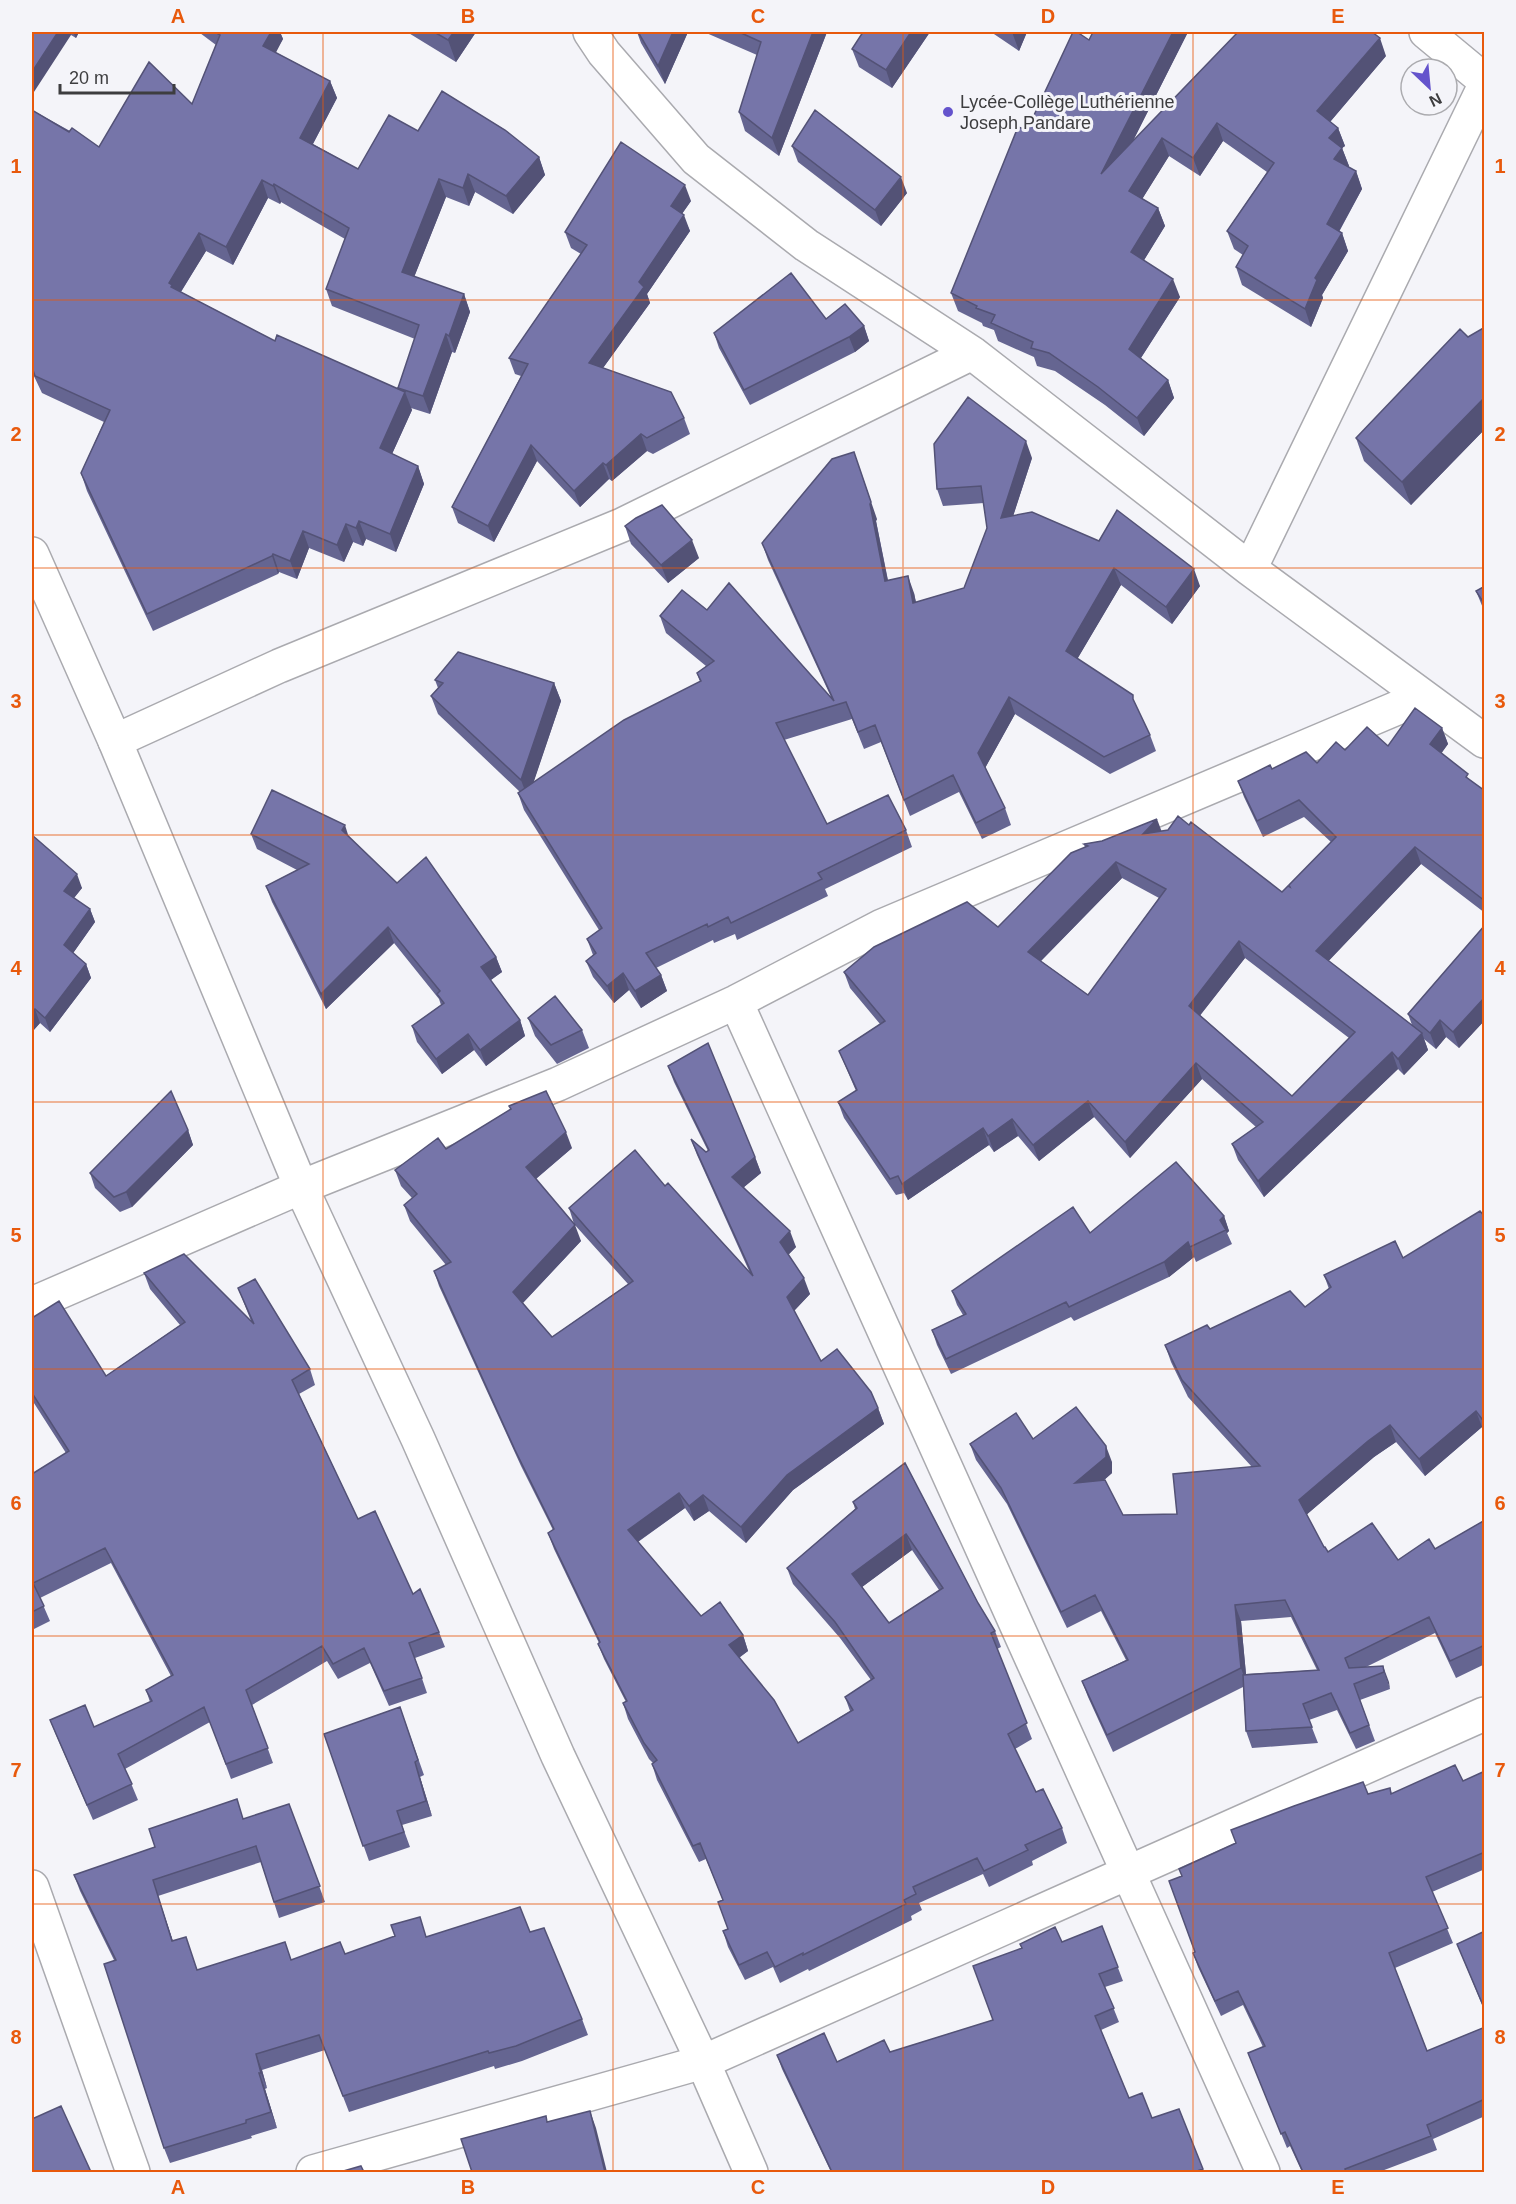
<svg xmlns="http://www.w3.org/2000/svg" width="1516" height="2204" font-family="Helvetica,sans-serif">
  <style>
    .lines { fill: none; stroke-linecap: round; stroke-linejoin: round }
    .minor-casing { stroke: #aaaaaf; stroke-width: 36 }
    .tertiary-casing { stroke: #aaaaaf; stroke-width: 36 }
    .minor { stroke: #fff; stroke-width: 33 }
    .tertiary { stroke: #fff; stroke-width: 33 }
    .wall { fill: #656591; fill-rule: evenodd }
    .shaded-wall { fill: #535276 }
    .building { fill: #7675a9; stroke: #535276; stroke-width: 1.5; fill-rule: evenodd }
    .grid { fill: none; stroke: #e8590c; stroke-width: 1.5; stroke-opacity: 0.55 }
    .poi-dot { fill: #6453cc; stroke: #f4f4f9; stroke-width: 2 }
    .labels { text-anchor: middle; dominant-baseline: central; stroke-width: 6; stroke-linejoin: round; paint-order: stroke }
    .poi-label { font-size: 18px; fill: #3d3d3f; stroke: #f4f4f9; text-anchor: start }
    .neatline { fill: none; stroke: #e8590c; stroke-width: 2 }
    .grid-label { font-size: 20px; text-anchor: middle; font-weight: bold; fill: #e8590c }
  </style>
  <rect width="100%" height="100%" fill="#f4f4f9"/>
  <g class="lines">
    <g class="minor-casing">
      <path id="minor" d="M590,32L604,53L696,159L806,245L972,353L1250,569L1484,741
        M1426,32L1484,80
        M1250,569L1484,87
        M115,741L279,666L622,525L972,353
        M736,1002L1263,2172
        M32,1304L301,1187L558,1084L736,1002L882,926L1423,697
        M32,1887L133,2172
        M313,2172L703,2062L1484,1714"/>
    </g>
    <g class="tertiary-casing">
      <path id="tertiary" d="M32,554L115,741L301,1187L418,1439L558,1756L703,2062L751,2172"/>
    </g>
    <use href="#minor" class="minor"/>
    <use href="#tertiary" class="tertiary"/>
  </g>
  <path class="wall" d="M32,32H79L76,38L71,35Z
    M199,32H280L283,39L275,52L330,81L337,98L313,144L358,169L418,131L539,157L545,175L513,214L475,192L469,206L446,197L414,277L464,294L470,312L455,353L452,352L430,414L411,408L412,410L392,454L418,466L424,484L396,552L366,539L363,546L353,542L344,562L309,548L297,579L279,572L278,574L153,631L87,491L81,473L104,422L42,393L32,372V110L99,147L192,104L216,45L200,33ZM268,198L280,204L281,202L345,239L326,289L332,306L415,339L398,388L399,389L275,341L181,292L206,251L233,265Z
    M407,32H476L456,62Z
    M637,32H688L665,84L641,43Z
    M704,32H827L779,156L745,131L739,112L757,55Z
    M863,32H930L892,88L859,67L852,49Z
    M991,32H1027L1019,51Z
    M1093,32H1188L1134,139L1386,56L1330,122L1338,128L1345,146L1342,148L1349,166L1348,167L1356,171L1362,189L1339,232L1342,233L1348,251L1322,295L1323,298L1311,327L1242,285L1236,267L1243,255L1234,249L1227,231L1267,172L1223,141L1200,176L1169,156L1142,199L1158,208L1165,226L1144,260L1180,297L1141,358L1168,380L1174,398L1144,436L1105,405L1055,371L1037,366L1034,357L998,341L994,330L983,326L982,323L958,311L951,293L1027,130L1089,40Z
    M792,146L907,193L881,226L798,162Z
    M691,201L682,214L690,231L647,294L650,303L603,368L684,418L690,434L653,454L647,451L612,481L609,479L580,507L537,461L494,542L458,523L452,507L521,376L515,374L509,358L581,254L571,248L565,232Z
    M826,319L864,326L869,341L855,352L750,405L719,348L714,333Z
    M1485,327V429L1411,505L1364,461L1356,438L1468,337Z
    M1032,458L1013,516L1200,586L1172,624L1121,585L1077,659L1139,712L1150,735L1156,751L1110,774L1015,714L985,768L1005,808L1011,825L982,839L959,792L910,816L881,742L864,749L852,719L784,740L827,824L906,830L912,847L825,889L828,896L737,940L735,934L714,943L713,940L656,968L661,975L667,991L641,1008L629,990L614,1003L593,977L586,961L593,955L587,939L599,930L524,810L518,793L520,792L438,714L431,696L438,688L435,680L554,683L561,701L533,783L700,682L697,673L706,666L666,633L660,616L707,610L831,697L768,560L762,543L877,519L876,521L888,580L914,593L916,602L964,588L987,528L984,503L943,506L937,489Z
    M625,526L699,558L668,583L631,544Z
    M1485,586V613L1476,591Z
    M1442,728L1448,744L1441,753L1470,780L1485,791V913L1421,864L1328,961L1412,1025L1408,1014L1485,925V1020L1459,1048L1446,1037L1436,1049L1424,1039L1428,1050L1404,1075L1398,1069L1264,1197L1238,1160L1232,1144L1256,1127L1202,1079L1130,1158L1094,1117L1039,1161L1018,1136L994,1152L989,1145L908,1200L904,1193L896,1195L844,1118L838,1102L856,1091L839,1051L880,1024L850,988L844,972L998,927L1085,848L1084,844L1161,831L1282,892L1289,887L1331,842L1304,817L1263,837L1244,797L1238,781L1272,769L1317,763L1345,750L1388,746ZM1122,878L1159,898L1088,995L1041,961ZM1245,958L1349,1038L1292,1096L1200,1015Z
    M251,834L349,837L397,883L496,957L502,972L490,980L520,1020L525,1036L486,1066L474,1050L442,1074L417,1042L412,1026L441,1005L439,999L394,943L326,1009L272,902L266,886L297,870L257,849Z
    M32,835L82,888L74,898L90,909L95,922L73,953L86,964L91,978L50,1032L40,1023L32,1032Z
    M528,1018L582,1030L589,1048L557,1064L535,1036Z
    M668,1066L755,1157L761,1173L744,1187L796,1247L788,1255L810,1294L794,1311L821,1361L878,1408L884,1424L793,1490L746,1543L709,1511L694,1521L685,1508L638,1542L701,1616L743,1635L748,1651L739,1658L798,1743L850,1711L845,1697L871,1680L840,1638L793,1584L787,1568L855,1509L853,1502L905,1463L978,1603L995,1631L1001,1647L997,1649L1032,1739L1015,1749L1036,1792L1062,1828L1067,1843L1032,1861L1033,1865L989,1887L983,1874L919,1903L922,1910L911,1916L912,1920L809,1971L808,1969L780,1983L773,1967L745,1980L728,1947L723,1931L728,1929L718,1902L723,1900L706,1859L699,1862L657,1780L652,1764L653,1763L649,1759L628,1719L623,1703L626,1702L604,1659L598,1644L599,1643L554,1549L548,1533L553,1530L521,1466L439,1286L434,1271L446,1265L410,1221L404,1205L412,1198L401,1186L395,1170L446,1149L572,1148L536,1179L581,1241L523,1303L552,1337L628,1284L574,1224L569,1208L665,1186L750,1273L697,1155L691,1139L706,1152L708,1151L674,1082ZM912,1550L939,1590L889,1623L862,1587Z
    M188,1130L193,1145L132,1207L120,1212L95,1188L90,1173Z
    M1224,1216L1229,1231L1227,1233L1232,1244L1196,1262L1194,1257L1169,1277L1074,1321L1071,1317L951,1374L937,1345L932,1330L963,1315L957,1305L952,1291L1090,1233Z
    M1485,1217V1431L1482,1427L1425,1476L1396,1442L1374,1457L1306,1515L1324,1547L1328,1552L1398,1560L1435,1549L1485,1520V1664L1456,1678L1435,1633L1366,1667L1383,1666L1390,1689L1360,1700L1375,1741L1356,1749L1337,1710L1309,1720L1318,1743L1252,1748L1246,1731L1243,1687L1113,1752L1088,1697L1082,1681L1126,1660L1101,1611L1067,1628L1007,1504L976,1460L970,1444L1033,1439L1112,1462V1473L1103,1481L1123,1515L1177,1514L1252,1467L1188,1397L1171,1362L1165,1345L1210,1329L1305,1307L1329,1289L1324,1275L1403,1258ZM1291,1617L1317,1670L1246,1674L1241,1621Z
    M144,1273L251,1321L238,1288L310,1369L315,1385L299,1394L358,1519L413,1594L439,1632L445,1647L415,1658L427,1693L389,1706L370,1663L338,1679L327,1661L252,1705L273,1763L231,1779L210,1722L125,1769L138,1800L93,1820L56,1735L50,1720L94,1727L150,1702L146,1690L171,1676L111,1563L40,1598L50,1621L32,1630V1474L66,1453L32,1400V1318L106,1376L180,1325L150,1289Z
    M400,1707L424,1775L420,1777L432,1816L402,1825L410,1847L369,1861L324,1734Z
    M1485,1771V1869L1432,1892L1453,1943L1395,1968L1427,2051L1485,2027V2116L1433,2139L1437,2150L1379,2172H1302L1290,2146L1287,2148L1248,2053L1263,2047L1243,2005L1221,2016L1198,1967L1193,1953L1368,1794L1390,1788L1392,1794L1463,1781Z
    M289,1804L325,1902L279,1918L261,1862L158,1896L173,1941L197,1970L345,1954L427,1937L530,1932L582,2019L588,2035L522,2061L495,2069L494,2066L349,2112L325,2050L262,2070L267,2088L265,2089L277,2128L251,2136L252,2138L170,2163L164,2148L114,1960L80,1891L74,1875Z
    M1102,1926L1123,1981L1105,1987L1119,2022L1101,2030L1129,2098L1152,2118L1179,2109L1204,2172H831L782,2069L777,2055L837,2062L890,2052L993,2020L1062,1942Z
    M1485,1931V2012L1457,1944Z"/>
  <path class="shaded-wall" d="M58,32H70L71,35L32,95V72Z
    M73,32H79L76,38Z
    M271,32H280L283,39L270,64L263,46Z
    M454,32H476L456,62L448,40Z
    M673,32H688L665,84L658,66Z
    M813,32H827L779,156L772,138Z
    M911,32H930L892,88L886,70Z
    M1012,32H1027L1019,51Z
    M1173,32H1188L1107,192L1101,174Z
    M1380,38L1386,56L1324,129L1317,111Z
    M330,81L337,98L307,155L300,138Z
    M1217,123L1223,141L1200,176L1193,158Z
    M1338,128L1345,146L1342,148L1349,166L1340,177L1334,159L1329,138Z
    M1162,138L1169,156L1136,209L1129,191Z
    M539,157L545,175L513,214L506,196Z
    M1356,171L1362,189L1333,242L1327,224Z
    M468,174L475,192L469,206L463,188Z
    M901,177L907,193L881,226L875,210Z
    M439,179L446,197L409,290L402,272Z
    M262,180L268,198L233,265L226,247Z
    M274,184L281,202L280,204L273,186Z
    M685,185L691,201L676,222L671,206Z
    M1158,208L1165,226L1138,270L1131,252Z
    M684,215L690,231L647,294L650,303L595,379L589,363L639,282Z
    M199,233L206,251L177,298L169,283Z
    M1342,233L1348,251L1322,295L1323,298L1311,327L1305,309L1315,278Z
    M1173,279L1180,297L1135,367L1129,349Z
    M464,294L470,312L455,353L449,336Z
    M864,326L869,341L855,352L849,337Z
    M446,334L452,352L430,414L423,396Z
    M1168,380L1174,398L1144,436L1137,418Z
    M405,392L412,410L387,465L380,448Z
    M1485,397V429L1411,505L1402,482Z
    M641,434L647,451L612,481L606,465Z
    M1026,441L1032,458L1007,535L1001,518Z
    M531,445L537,461L494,542L488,526Z
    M854,452L877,519L876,521L891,597L885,581Z
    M603,463L609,479L580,507L574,491Z
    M418,466L424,484L396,552L390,534Z
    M359,521L366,539L363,546L356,528Z
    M346,524L353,542L344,562L337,545Z
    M303,531L309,548L297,579L290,561Z
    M692,540L699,558L668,583L661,565Z
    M273,554L279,572L278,574L272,556Z
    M1114,568L1121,585L1072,668L1066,651Z
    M1194,569L1200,586L1172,624L1166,607Z
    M908,576L914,593L919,619L913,603Z
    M554,683L561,701L528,799L521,780Z
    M1009,697L1015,714L984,770L978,753Z
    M1442,728L1448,744L1436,761L1430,744Z
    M1157,819L1163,835L1143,834Z
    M345,825L350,841L342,830Z
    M1415,847L1421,864L1322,968L1316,951Z
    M1116,862L1122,878L1034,968L1028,952Z
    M77,874L82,888L69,904L64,891Z
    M90,909L95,922L69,959L64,945Z
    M388,927L394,943L326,1009L321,994Z
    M1239,941L1245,958L1195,1022L1189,1006Z
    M496,957L502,972L487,983L481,967Z
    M86,964L91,978L50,1032L45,1018Z
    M623,973L629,990L614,1003L607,986Z
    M661,975L667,991L641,1008L635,991Z
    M1484,998L1485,1000V1020L1459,1048L1453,1032Z
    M35,1009L40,1023L32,1032V1012Z
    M520,1020L525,1036L486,1066L480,1050Z
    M1440,1020L1446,1037L1436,1049L1430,1033Z
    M1422,1033L1428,1050L1404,1075L1398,1059Z
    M468,1034L474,1050L442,1074L436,1059Z
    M1392,1052L1398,1069L1264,1197L1258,1181Z
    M1196,1063L1202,1079L1130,1158L1125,1142Z
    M1088,1101L1094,1117L1039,1161L1033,1145Z
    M1012,1119L1018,1136L994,1152L988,1136Z
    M983,1128L989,1145L908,1200L902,1184Z
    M188,1130L193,1145L132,1207L126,1192Z
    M566,1132L572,1148L532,1182L526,1167Z
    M755,1157L761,1173L738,1192L732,1177Z
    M1224,1216L1229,1231L1227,1233L1220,1220Z
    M575,1225L581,1241L518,1308L513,1292Z
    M790,1231L796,1247L785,1258L780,1242Z
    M1188,1242L1194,1257L1169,1277L1164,1262Z
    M804,1278L810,1294L792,1313L787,1297Z
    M878,1408L884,1424L793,1490L746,1543L741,1527L787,1475Z
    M1476,1411L1482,1427L1425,1476L1419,1459Z
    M1390,1425L1396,1442L1374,1457L1305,1516L1299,1500L1368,1441Z
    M1106,1446L1112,1462V1473L1081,1500L1075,1483Z
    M679,1493L685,1508L633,1545L628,1530Z
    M703,1495L709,1511L694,1521L689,1506Z
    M906,1534L912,1550L858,1590L852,1574Z
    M1235,1605L1241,1621L1247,1685L1241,1668Z
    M743,1635L748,1651L734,1661L729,1645Z
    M1383,1666L1389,1682L1390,1689L1384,1672Z
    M415,1762L420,1777L432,1816L426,1801Z
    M153,1880L158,1896L178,1957L172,1941Z
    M256,2054L262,2070L267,2088L261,2073Z
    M259,2073L265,2089L277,2128L271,2112Z
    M590,2111L596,2128L607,2172H605Z"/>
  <path class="building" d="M32,32H58L32,72Z
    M215,32H271L263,46L330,81L300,138L358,169L389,115L418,131L442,91L505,130L539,157L506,196L468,174L463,188L439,179L402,272L464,294L449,336L446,334L423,396L398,388L419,325L326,289L349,228L274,184L273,186L262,180L226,247L199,233L169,283L172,285L171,287L275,341L277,335L405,392L380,448L418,466L390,534L359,521L356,528L346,524L337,545L303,531L290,561L273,554L272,556L147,614L81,473L110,410L35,376L32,367V110L69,132L72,128L99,147L149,62L192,104L220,35Z
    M434,32H454L448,40Z
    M638,32H673L658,66Z
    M739,32H813L772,138L739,112L761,42Z
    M863,32H911L886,70L852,49Z
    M1073,32H1077L1089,40L1093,32H1173L1101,174L1238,32H1372L1380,38L1317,111L1338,128L1329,138L1342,148L1334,159L1356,171L1327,224L1342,233L1315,278L1317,280L1305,309L1236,267L1248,246L1227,231L1274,163L1217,123L1193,158L1162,138L1129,191L1158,208L1131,252L1173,279L1129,349L1168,380L1137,418L1098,387L1049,353L1031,348L1033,342L991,323L995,315L976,308L977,306L951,293L1018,127L1027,130Z
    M815,110L901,177L875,210L792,146Z
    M621,142L685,185L671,206L684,215L639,282L644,287L589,363L671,392L684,418L647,438L641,434L606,465L603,463L574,491L531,445L488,526L452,507L528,364L509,358L587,245L565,232Z
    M791,273L826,319L845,304L864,326L849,337L744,390L714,333Z
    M1485,327V397L1402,482L1356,438L1460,329L1468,337Z
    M968,397L1026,441L1001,518L1032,512L1099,541L1117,510L1194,569L1166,607L1114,568L1066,651L1133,695V699L1150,735L1104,757L1009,697L978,753L1005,808L976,823L953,775L904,800L875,725L858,732L846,702L776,723L827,824L888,795L906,830L818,873L822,879L731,923L728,917L708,927L707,924L646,953L661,975L635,991L623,973L607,986L586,961L596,953L587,939L602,928L518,793L624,720L701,681L697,673L714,661L660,616L682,590L707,610L729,583L834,701L762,543L832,459L854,452L871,502L870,504L885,581L908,576L913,603L964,588L987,528L981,486L937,489L934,444Z
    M662,505L692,540L661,565L625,526L636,518Z
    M1485,586V605L1476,591Z
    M458,652L554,683L521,780L431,696L443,683L435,680Z
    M1415,708L1442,728L1430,744L1468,774L1466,777L1485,791V901L1415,847L1316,951L1422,1033L1398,1059L1392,1052L1258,1181L1232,1144L1263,1122L1196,1063L1125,1142L1088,1101L1033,1145L1012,1119L988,1136L983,1128L902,1184L898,1176L890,1179L838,1102L857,1090L839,1051L885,1021L844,972L874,947L967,902L998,927L1071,853L1088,846L1084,844L1102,841L1157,819L1143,834L1168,830L1178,816L1189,825L1191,822L1282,892L1288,886L1290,887L1289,885L1336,837L1299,800L1257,821L1238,781L1270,765L1272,769L1306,752L1317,763L1336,742L1345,750L1367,727L1388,746ZM1116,862L1166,889L1088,995L1028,952ZM1239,941L1355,1032L1292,1096L1189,1006Z
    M272,790L345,825L342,830L397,883L426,857L496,957L481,967L520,1020L480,1050L468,1034L436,1059L412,1026L444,1003L437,994L440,991L388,927L321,994L266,886L309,864L251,834Z
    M32,835L77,874L64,891L90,909L64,945L86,964L45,1018L35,1009L32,1012Z
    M1485,925V999L1484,998L1453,1032L1440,1020L1430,1033L1408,1014Z
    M555,996L582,1030L551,1045L528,1018Z
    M708,1043L755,1157L732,1177L790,1231L780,1242L804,1278L787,1297L821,1361L837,1349L871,1392L878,1408L787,1475L741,1527L703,1495L689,1506L679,1493L628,1530L701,1616L720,1602L743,1635L729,1645L774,1700L798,1743L853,1710L845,1697L874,1678L835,1622L787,1568L857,1508L853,1502L905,1463L978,1603L995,1631L991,1633L1027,1723L1008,1734L1036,1792L1043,1789L1062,1828L1025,1845L1028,1850L984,1871L977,1858L913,1887L916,1894L904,1900L906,1904L803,1955V1953L775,1967L767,1952L739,1965L723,1931L728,1929L718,1902L723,1900L700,1843L693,1846L652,1764L657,1760L644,1743L623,1703L627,1701L598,1644L600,1642L548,1533L554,1529L515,1450L434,1271L451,1262L404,1205L417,1194L395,1170L438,1138L446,1149L511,1109L509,1106L546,1091L566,1132L526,1167L575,1225L513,1292L552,1337L633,1281L569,1208L635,1150L665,1186L668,1183L753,1276L691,1139L706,1152L709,1150L668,1066ZM906,1534L943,1588L889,1623L852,1574Z
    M171,1091L188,1130L126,1192L114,1197L90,1173Z
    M1176,1162L1224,1216L1220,1220L1226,1230L1190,1247L1188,1242L1164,1262L1069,1307L1066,1302L946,1359L932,1330L966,1314L952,1291L1073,1207L1090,1233Z
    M1480,1211L1485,1217V1423L1476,1411L1419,1459L1390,1425L1368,1441L1299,1500L1324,1547H1325L1328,1552L1372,1523L1398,1560L1429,1539L1435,1549L1485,1520V1645L1450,1661L1429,1617L1345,1658L1349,1668L1383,1666L1384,1672L1354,1684L1369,1725L1350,1733L1331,1693L1303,1704L1312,1727L1246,1731L1243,1675L1319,1670L1285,1600L1235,1605L1241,1668L1107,1735L1082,1681L1128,1660L1095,1595L1061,1612L1001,1488L970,1444L1016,1413L1033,1439L1076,1407L1106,1446V1457L1075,1483L1105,1480L1123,1515L1177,1514L1173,1474L1260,1466L1182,1380L1165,1345L1207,1325L1210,1329L1290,1291L1305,1307L1331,1287L1324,1275L1395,1241L1403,1258Z
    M184,1254L254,1324L238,1288L255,1279L310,1369L292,1380L358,1519L375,1511L413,1594L420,1589L439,1632L409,1643L422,1678L384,1691L364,1648L333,1664L322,1646L246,1690L268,1748L226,1764L204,1707L118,1754L132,1784L87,1805L50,1720L85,1705L94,1727L152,1701L146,1690L173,1675L105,1548L33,1583L44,1606L32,1612V1474L69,1451L32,1393V1318L59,1301L106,1376L185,1322L144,1273Z
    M400,1707L418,1760L415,1762L426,1801L397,1811L404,1832L363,1846L324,1734Z
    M1455,1765L1463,1781L1485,1771V1852L1426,1877L1448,1928L1389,1953L1427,2051L1485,2027V2099L1427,2125L1431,2136L1345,2169L1346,2172H1303L1285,2132L1281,2134L1248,2053L1265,2046L1238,1991L1215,2001L1193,1953L1195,1952L1169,1881L1182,1876L1179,1869L1236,1843L1231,1830L1294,1806L1363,1782L1368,1794L1390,1788L1391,1794Z
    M237,1799L243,1819L289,1804L320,1886L274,1902L256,1846L153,1880L172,1941L186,1937L197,1970L285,1942L291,1960L340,1942L345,1954L395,1936L391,1925L420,1917L426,1937L520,1907L530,1932L544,1928L582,2019L516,2046L489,2053L488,2051L343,2096L319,2035L256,2054L261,2073H259L271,2112L246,2120V2123L164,2148L104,1964L116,1960L74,1875L155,1847L149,1829Z
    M1102,1926L1118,1967L1099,1974L1114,2008L1095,2016L1129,2098L1142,2093L1152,2118L1179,2109L1203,2169L1194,2172H832L777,2055L824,2033L837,2062L884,2040L890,2052L993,2020L973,1966L1022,1948L1020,1944L1055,1927L1062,1942Z
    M1485,1931V2010L1457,1944Z
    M61,2106L91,2172H32V2119Z
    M590,2111L605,2172H472L461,2139L546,2116L547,2122Z
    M361,2166L364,2172H340Z"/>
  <path class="grid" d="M323,32V2172M613,32V2172M903,32V2172M1193,32V2172M32,300H1484M32,568H1484M32,835H1484M32,1102H1484M32,1369H1484M32,1636H1484M32,1904H1484"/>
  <circle class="poi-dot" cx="948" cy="112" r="6"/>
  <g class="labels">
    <g class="poi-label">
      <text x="960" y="102">Lycée-Collège Luthérienne<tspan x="960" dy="21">Joseph Pandare</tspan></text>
    </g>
  </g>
  <rect width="1516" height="2204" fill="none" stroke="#f4f4f9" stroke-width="66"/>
  <g transform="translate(1429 87) rotate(154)"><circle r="28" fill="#f4f4f9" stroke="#ababaf" stroke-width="1.5"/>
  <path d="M0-4.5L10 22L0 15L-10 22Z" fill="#6453cc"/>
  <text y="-9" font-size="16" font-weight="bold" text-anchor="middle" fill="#3d3d3f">N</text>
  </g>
  <path d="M60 84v9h114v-9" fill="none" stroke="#3d3d3f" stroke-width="3"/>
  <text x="69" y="84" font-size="18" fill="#3d3d3f" stroke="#f4f4f9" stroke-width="4.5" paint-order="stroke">20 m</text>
  <rect x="33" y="33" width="1450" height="2138" class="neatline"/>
  <g class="grid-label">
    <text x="178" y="23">A</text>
    <text x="468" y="23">B</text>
    <text x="758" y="23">C</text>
    <text x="1048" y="23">D</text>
    <text x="1338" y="23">E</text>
    <text x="16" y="173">1</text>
    <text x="1500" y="173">1</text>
    <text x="16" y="441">2</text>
    <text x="1500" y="441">2</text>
    <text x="16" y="708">3</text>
    <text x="1500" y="708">3</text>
    <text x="16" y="975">4</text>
    <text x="1500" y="975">4</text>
    <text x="16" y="1242">5</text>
    <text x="1500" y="1242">5</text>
    <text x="16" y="1510">6</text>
    <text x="1500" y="1510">6</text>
    <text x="16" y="1777">7</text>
    <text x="1500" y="1777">7</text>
    <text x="16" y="2044">8</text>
    <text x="1500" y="2044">8</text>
    <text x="178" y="2194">A</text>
    <text x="468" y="2194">B</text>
    <text x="758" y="2194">C</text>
    <text x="1048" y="2194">D</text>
    <text x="1338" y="2194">E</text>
  </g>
</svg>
